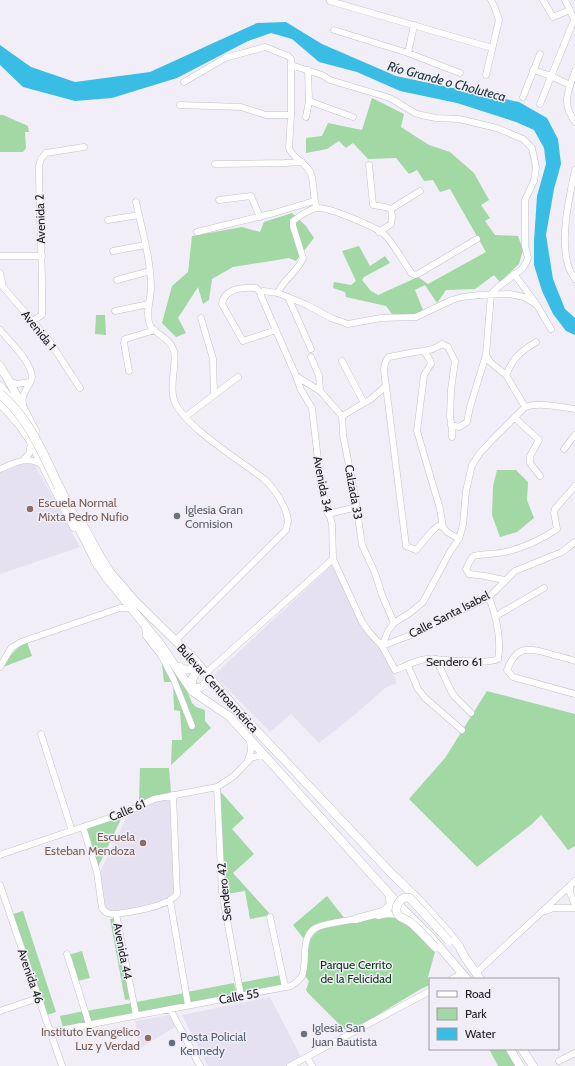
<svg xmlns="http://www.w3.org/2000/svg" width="575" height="1066" font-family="Cabin,sans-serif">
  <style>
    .built { fill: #e5e1f1 }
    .green { fill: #a1d8a4 }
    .water { fill: #3abde5 }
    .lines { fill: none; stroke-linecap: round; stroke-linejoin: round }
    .minor-casing { stroke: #c3c1c9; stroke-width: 7 }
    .major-casing { stroke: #c3c1c9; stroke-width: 9 }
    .highway-casing { stroke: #c3c1c9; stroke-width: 10 }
    .minor { stroke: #fff; stroke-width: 6 }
    .major { stroke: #fff; stroke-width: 8 }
    .highway { stroke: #fff; stroke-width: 9 }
    .major-bridge-casing { stroke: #c3c1c9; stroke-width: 9; stroke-linecap: butt }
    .highway-bridge-casing { stroke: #c3c1c9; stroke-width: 10; stroke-linecap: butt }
    .major-bridge { stroke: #fff; stroke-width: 8 }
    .highway-bridge { stroke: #fff; stroke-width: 9 }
    .education-dot { fill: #8d6e63; stroke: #f1eef7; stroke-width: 1.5 }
    .worship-dot { fill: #6b7280; stroke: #f1eef7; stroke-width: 1.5 }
    .service-dot { fill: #5c6f8a; stroke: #f1eef7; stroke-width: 1.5 }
    .labels { text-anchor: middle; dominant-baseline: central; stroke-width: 3; stroke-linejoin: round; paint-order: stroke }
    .street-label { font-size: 12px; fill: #212023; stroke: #f1eef7 }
    .education-label { font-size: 12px; fill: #785e54; stroke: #f1eef7; text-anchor: end }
    .worship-label { font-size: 12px; fill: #5b616d; stroke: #f1eef7; text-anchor: start }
    .park-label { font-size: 12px; fill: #023c10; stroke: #f1eef7 }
    .service-label { font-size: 12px; fill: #4e5e75; stroke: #f1eef7; text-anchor: start }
    .water-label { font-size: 13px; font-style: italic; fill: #20363d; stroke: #f1eef7 }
  </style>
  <rect width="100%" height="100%" fill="#f1eef7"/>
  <path class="built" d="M25,463H31L35,465L80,547L0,574V472Z
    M333,564L360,620L374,643L385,656L397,683L385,688L357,713L319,743L291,714L270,732L214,675Z
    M170,799L174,892L173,895L145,908L110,911L105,907L100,872L128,814L149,803Z
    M270,997L301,1057L284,1066H208L182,1015Z
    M170,1015L175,1027L140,1048L135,1021Z"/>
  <path class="green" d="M372,98L404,114L401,127L429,145L450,152L474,173L489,200L481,205L490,218L485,221L495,235L518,236L523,250L519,264L500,282L494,275L475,289L446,290L437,303L425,285L415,290L423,310L418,315L392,314L386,306L346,297L345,292L333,288L334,282L351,285L356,281L342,251L359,246L370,266L385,256L390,263L364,277L362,280L371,291L378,295L418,277L428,284L486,252L450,189L440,192L433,180L424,181L417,170L409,174L396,158L368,159L353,143L346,148L339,141L327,149L306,153V138L322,136L328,123L362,130Z
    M0,115H3L28,126L29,132H25L26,148L23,152H0Z
    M292,213L306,226L314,238L296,261L289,258L233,267L212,279L209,300L203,304L198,287L178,318L186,333L176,337L162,323L172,286L188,272L192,236L242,227L260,232L264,222Z
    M96,315H105L106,335L95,334Z
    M497,470H516L528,482L527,500L534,518L517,532L500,537L492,515L493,486Z
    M27,642L32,656L3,667C10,656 15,648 27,642Z
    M161,656H167L185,686L192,703L196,707L205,710V721L211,728L171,765L172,740H182L180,711L174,710L173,682H164Z
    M487,691L575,714V846L568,850L541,815L532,824L477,867L409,799L445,758Z
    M140,768H169L171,792L152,797L139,803Z
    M219,790L244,818L232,829L254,854L233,873L269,913L266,916L250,919L245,891L220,895Z
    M123,815L98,867L85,828Z
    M327,896L345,919C334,920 316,920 308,930C306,932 305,936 304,939L293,925Z
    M23,911L56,1012L47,1015L13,914Z
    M382,917L395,918L404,921L435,952L428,977L429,985L419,990L348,1033L308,993L306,990L309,981L305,976C311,958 302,939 321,929Z
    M116,918L131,999L125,1000L110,919Z
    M82,951L90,978L77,981L68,955Z
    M281,975L283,986L240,994L238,983Z
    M234,983L237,994L189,1003L187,992Z
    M185,993L187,1003L139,1013L136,1002Z
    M132,1003L134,1014L90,1023L86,1011Z
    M84,1011L87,1023L63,1028L60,1016Z
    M489,1049H506L516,1066H498Z"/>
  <path class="water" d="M286,22L322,44L396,76L519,102L547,118L558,139L561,164L554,189L546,235L553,279L565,309L575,318V335L566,331L553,314L542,291L534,265V241L537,196L546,164L544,148L534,130L516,122L457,103L400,91L357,72L319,62L292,39L271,33L248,41L177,78L112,98L75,101L23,87L0,65V45L31,67L75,82L150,72L257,23Z"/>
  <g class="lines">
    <g class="minor-casing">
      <path id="minor" d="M543,0L553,17L570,10
        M565,0L575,21
        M330,1L492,48
        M334,30L408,53L460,73
        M408,53L414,25
        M291,65L322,75L330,80L390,98L415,113L421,115L436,118L459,119L497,128L523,139L532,148L536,167L534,181L525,200V246L528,258L526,263L522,269L498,287L491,294L486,355L490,362L506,375L525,407
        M533,70L551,76L570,85
        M575,71C568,93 561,102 575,122
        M486,75L499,20L495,8L491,0
        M184,82L225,58L265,47L288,56L291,59V115L289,148C292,159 307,162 311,174C315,185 312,197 317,208
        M523,97L540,54
        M309,101L353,117
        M540,104L574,20
        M180,105L241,107L266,115H291
        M306,117L309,101L308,70
        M215,164L284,163L302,162
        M369,165L373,205L385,207L391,209
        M575,170C569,198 560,238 568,265C569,270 572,274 575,279
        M219,200L251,196L260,217
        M136,202C142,230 151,260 151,288C151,299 145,314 150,325C155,335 169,336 174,351C177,365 169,385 174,400C183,426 241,461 264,479C274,488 287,507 288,521C288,524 286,527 286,530L175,641
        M391,209L420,191
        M108,220L139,215
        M197,232L274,213L314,201
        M379,232L391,224L392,217L391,209
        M113,251L145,245
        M0,256H42
        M0,273L3,287L48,339L80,388
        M514,274L535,302
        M117,280L150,271
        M261,293V296L296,376L301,390L312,408L321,486L332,524L333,559L362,622L369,632L382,646L395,670C404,667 418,659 427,659C442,659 488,665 498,659C502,638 496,616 489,597
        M261,293L263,291L278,293L307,305L331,318L348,324L381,318L416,317L452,300L462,297L480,295L510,294L524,297L537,305L551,329
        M261,293L256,288C244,287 224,288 222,304L243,341L276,330
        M278,293C283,279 298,272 303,258L293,226V221C298,217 311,208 318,208C329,207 375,227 384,234C393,243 404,262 411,273L415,275L418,274L477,239
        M288,297L311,349
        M115,311L149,304
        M201,318L213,359L214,395
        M32,321L42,315C43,265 39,215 39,166L41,159L46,153L84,147
        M0,330C9,341 37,367 31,381C27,389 21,395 23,404
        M424,351L433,349L442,344L448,347L455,361L451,390L450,417L452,428V437
        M311,357L319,376L320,391
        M342,361L364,403
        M129,371L124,343L125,339L155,330
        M506,375C513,358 520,352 536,342
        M296,376L320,391L342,416L343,435L355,496L362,545L375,573L382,595L394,623
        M9,381L17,384L30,382
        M342,416L371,399L386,386
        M185,417L238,377
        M515,418L539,440L530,456V463L540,476
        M451,425L459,427L467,422L470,407L486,355
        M564,449L575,435
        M23,460L29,454L31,443
        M0,469C14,463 28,455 42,465
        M328,514L357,507
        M443,527L438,526L433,530L416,550L406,546L386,386C385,377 381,364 389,357L415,352L424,351L430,360L431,364L424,375L417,431L440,509L443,527L447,532L459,539
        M504,580L485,576L469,574L466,569C468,565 470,559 474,556C478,554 499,554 505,552C523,548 542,539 557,529L554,513L555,509L575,486
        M496,616L544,588
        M145,626L146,636L161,655L174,680L192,726
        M382,646L388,631L394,623L411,612L423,602L451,550L459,539L463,525L466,491L472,465L480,453L492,440L525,407C541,402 559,407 575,409
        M382,646L411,635L489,597L515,571L562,552L575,542
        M436,659L451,691L455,697L471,713
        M575,661C566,658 557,656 547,653C526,647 516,647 507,670L513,677L575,694
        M408,666L418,689L425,698L462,730
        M0,667L11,648L21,642L120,608H131
        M206,673L333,559
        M41,734L72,831
        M248,760L251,751L250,740
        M217,787L222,892L241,996
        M83,827L97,872L102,908C106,914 110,914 116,914L136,1015
        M0,855L127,812L154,799L217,787L234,776L251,758L261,755L266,757
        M0,885L62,1066
        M570,887V893L575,905
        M170,900L188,1005
        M546,911L553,908H575
        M116,914C131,912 168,907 177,894L173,795
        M378,916L387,914L398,915
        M270,917L285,987
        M67,954L89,1024
        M476,973L575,881
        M452,979L462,973
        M170,1009L200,1066
        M0,1011L38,998
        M50,1032L291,986C295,983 300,980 302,976C308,962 300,939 314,929C321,924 349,920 359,919
        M307,1057L312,1066
        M559,1061L575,1053
        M290,1066L430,991"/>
    </g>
    <g class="major-casing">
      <path id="major" d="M0,366L9,381L35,431
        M0,386L13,403
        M0,403L19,424L30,440L74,527
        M82,523L97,551L110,572L135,601L193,658L240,713L392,874L418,899L447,931L459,946L464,956L480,979
        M95,561L106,577L161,645L192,691L230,717L400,906L431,937L467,979
        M180,667C188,673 196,668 193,658
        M192,683V679L196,673L204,671
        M197,688C204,687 208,683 208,676
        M356,919L382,912L387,909L391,904L389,895
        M510,1049L520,1066
        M522,1049L533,1066"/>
    </g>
    <g class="highway-casing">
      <path id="highway" d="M59,487L98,565"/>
    </g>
    <use href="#minor" class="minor"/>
    <use href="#major" class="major"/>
    <use href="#highway" class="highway"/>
    <g class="major-bridge-casing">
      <path id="major-bridge" d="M435,947C427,939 419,929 410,922C406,919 399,918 397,913C395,908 398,902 402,899C405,897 407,897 410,898L449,941"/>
    </g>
    <g class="highway-bridge-casing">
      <path id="highway-bridge" d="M0,394C29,418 43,454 59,487"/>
    </g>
    <use href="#major-bridge" class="major-bridge"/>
    <use href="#highway-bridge" class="highway-bridge"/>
  </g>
  <g class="education-dot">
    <circle cx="30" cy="509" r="4"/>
    <circle cx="143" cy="843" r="4"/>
    <circle cx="148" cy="1038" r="4"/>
  </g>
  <g class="worship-dot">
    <circle cx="177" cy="516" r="4"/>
    <circle cx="304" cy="1034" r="4"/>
  </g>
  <circle class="service-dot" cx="172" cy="1043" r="4"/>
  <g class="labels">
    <g class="street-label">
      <text transform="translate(40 219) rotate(-92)">Avenida 2</text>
      <text transform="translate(39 330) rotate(51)">Avenida 1</text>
      <text transform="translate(323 484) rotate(79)">Avenida 34</text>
      <text transform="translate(354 492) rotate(80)">Calzada 33</text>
      <text transform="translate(449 614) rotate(-27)">Calle Santa Isabel</text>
      <text x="454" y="661">Sendero 61</text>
      <text transform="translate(218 688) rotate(48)">Bulevar Centroamérica</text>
      <text transform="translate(127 810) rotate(-23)">Calle 61</text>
      <text transform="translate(224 892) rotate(-96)">Sendero 42</text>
      <text transform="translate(123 951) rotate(79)">Avenida 44</text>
      <text transform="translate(31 976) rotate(71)">Avenida 46</text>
      <text transform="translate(239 996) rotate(-10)">Calle 55</text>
    </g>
    <g class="education-label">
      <text x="38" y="502" text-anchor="start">Escuela Normal<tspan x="38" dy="14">Mixta Pedro Nufio</tspan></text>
      <text x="135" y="836">Escuela<tspan x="135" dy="14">Esteban Mendoza</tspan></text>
      <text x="140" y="1031">Instituto Evangelico<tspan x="140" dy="14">Luz y Verdad</tspan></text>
    </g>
    <g class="worship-label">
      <text x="185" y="509">Iglesia Gran<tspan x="185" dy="14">Comision</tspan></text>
      <text x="312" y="1027">Iglesia San<tspan x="312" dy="14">Juan Bautista</tspan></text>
    </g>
    <g class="park-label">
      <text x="356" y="964">Parque Cerrito<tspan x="356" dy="14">de la Felicidad</tspan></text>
    </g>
    <g class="service-label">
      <text x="180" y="1036">Posta Policial<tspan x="180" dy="14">Kennedy</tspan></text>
    </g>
    <g class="water-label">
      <text transform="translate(447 81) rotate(15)">Río Grande o Choluteca</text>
    </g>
  </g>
  <rect x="429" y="978" width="130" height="72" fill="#f1eef7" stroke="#9e9ca2"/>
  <rect x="437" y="991" width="20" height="6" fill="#ffffff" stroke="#9e9ca2"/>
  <text x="465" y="998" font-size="12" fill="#212023">Road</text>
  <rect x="437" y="1008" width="20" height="12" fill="#a1d8a4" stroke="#9e9ca2"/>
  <text x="465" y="1018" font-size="12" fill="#212023">Park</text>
  <rect x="437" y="1028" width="20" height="12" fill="#3abde5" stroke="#9e9ca2"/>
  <text x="465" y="1038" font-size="12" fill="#212023">Water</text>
</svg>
